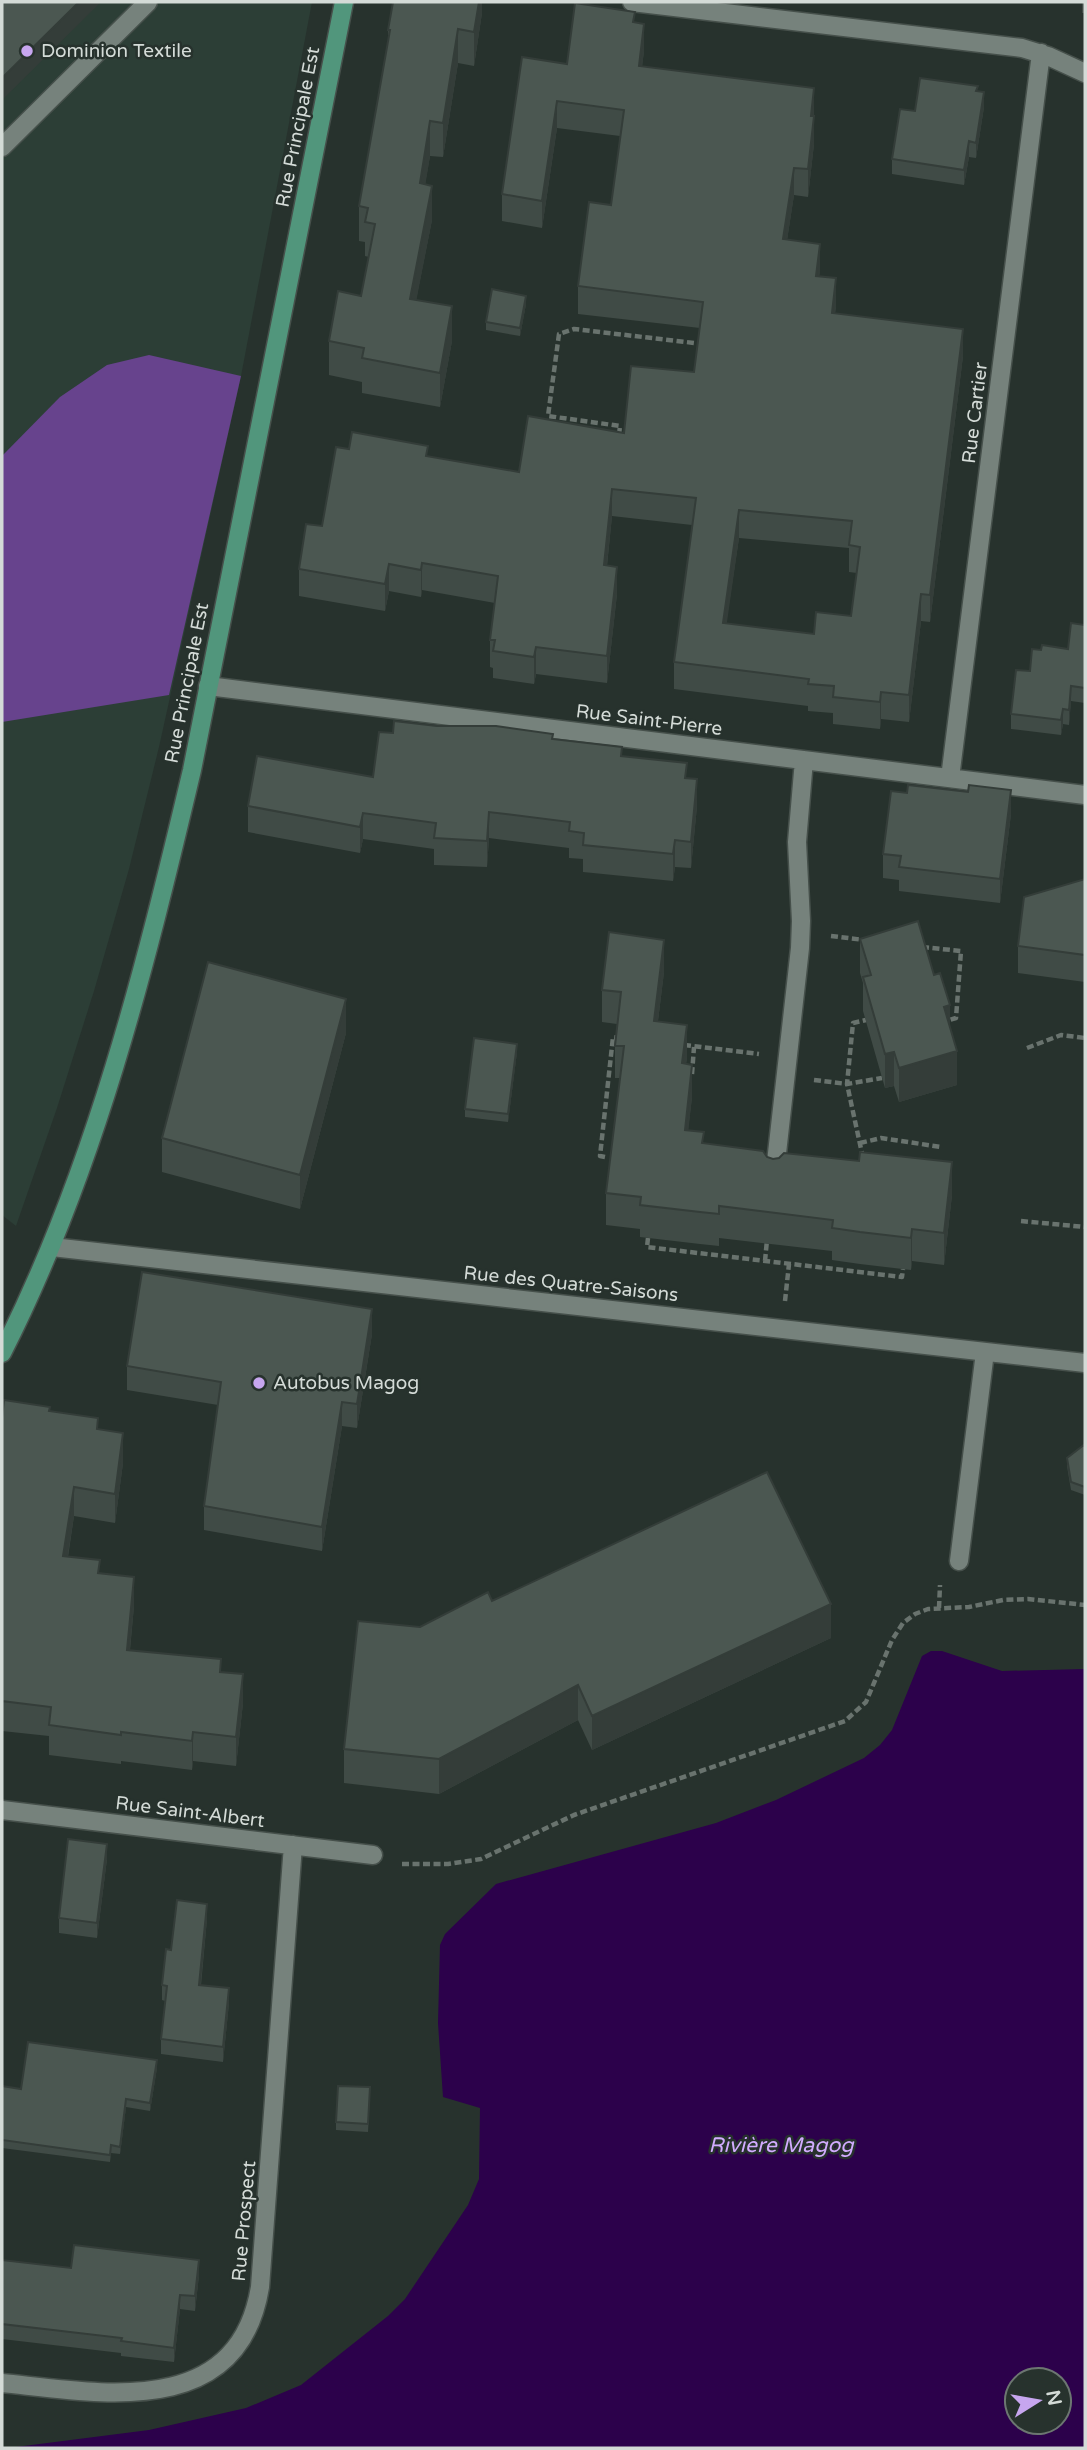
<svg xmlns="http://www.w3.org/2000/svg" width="1087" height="2450" font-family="'Varela Round',sans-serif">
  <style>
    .built { fill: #2c3e36 }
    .forest { fill: #67438d }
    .water { fill: #2c014b; fill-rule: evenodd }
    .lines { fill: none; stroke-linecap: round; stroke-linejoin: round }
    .minor-casing { stroke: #46504b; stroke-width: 21 }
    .major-casing { stroke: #46504b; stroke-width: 21 }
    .path { stroke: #69736e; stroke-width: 4.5; stroke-dasharray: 7 3.5; stroke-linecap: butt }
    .minor { stroke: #76827c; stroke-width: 18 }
    .major { stroke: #51967c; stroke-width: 18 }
    .wall { fill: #404b46; fill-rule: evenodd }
    .shaded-wall { fill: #343d39 }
    .building { fill: #4b5751; stroke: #343d39; stroke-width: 2; fill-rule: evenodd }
    .poi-dot { fill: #c7a6ef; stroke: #27322d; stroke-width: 2.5 }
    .labels { text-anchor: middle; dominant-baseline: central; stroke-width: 5; stroke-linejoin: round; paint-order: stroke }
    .poi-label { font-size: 19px; fill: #d4dbd7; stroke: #27322d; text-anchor: start }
    .street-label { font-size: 19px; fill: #d4dbd7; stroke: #27322d }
    .water-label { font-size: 21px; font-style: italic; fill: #d2acff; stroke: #27322d }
  </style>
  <rect width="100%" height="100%" fill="#27322d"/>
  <path class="built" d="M2,2H312L241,376L159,747L129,869L94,991L57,1108L16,1226L2,1215Z"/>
  <path class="forest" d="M149,355L241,376L169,695L2,722V456L60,397L107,365Z"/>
  <path class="water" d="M931,1651H942L1002,1671L1085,1669V2448H8L149,2430L246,2408L301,2385L388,2316L405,2299L468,2205L479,2179L480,2108L443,2097L438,2023L440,1945L445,1934L496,1884L716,1823L776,1800L864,1758L880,1745L892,1730L922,1656ZM1017,2380H1059V2422H1017Z"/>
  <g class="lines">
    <g class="minor-casing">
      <path id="minor" d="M632,2L1022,48L1048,56L1085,73
        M2,147L148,2
        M208,686L1085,795
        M950,778L1041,53
        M774,1180L800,948L801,921L797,842L804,760
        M52,1247L1085,1363
        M959,1561L985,1352
        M2,1810L373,1855
        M2,2383C100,2393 238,2421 260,2287L293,1845"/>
    </g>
    <g class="major-casing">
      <path id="major" d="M2,1353C95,1170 145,968 192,770L344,2"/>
    </g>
    <path class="path" d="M619,435L620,426L548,416L559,334L574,329L703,344
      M831,936L864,940
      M922,947L961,951L956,1018L946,1021
      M684,1045L759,1054
      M1027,1048L1061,1035L1085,1038
      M692,1074L694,1047
      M814,1080L847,1084L882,1078
      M860,1143L881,1138L941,1147
      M605,1157L600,1156L613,1037L620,1038
      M863,1158L847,1084L853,1023L866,1020
      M1021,1221L1085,1227
      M648,1238L647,1247L902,1277L903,1269
      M765,1261L767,1240
      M785,1301L789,1264
      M939,1608L940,1585
      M402,1864H448L481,1859L574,1815L845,1721L866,1702L892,1640L903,1623L915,1614L928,1609L969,1607L1003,1600L1028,1599L1085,1605"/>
    <use href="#minor" class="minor"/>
    <use href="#major" class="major"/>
  </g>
  <path class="wall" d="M482,2V13L474,66L458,63L443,157L430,156L425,184L432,220L416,300L452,341L440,407L362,393V382L329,375V341L361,296L369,257L365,256V242L359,241V206L388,43V30Z
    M1082,2H1085V13H1082Z
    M635,23L644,51L642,66L814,116V144L808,197L794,195L787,240L820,271L819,276L836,306L835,313L963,356L930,622L921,621L909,722L881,719L880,729L833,724V713L808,711V706L674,689V662L692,525L612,516L607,566L617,594L607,683L536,674L534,684L493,678V668L490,667V640L495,603L422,590L421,597L389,591L385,611L299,596V569L322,526L349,449L428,456L519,472L624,433L694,372L700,328L578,314V286L611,205L620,136L557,128L542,228L502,221V194L567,64ZM739,538L849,548V572L857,573L851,616L814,634L726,624Z
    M978,91L984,107L976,158L969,157L964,185L892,174V159L915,111Z
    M526,304L520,336L486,330V322Z
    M1085,625V703L1071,701L1069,725L1063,724L1061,735L1011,729V714L1041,650L1068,649Z
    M393,733L553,740L622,756L687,778L697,806L691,868L675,867L673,881L583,872V859L569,858V848L489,838L487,867L434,865V849L363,839L360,853L248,832V806L373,777Z
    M1011,814L1000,903L899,891V880L883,878V854Z
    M1085,879V982L1018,973V946Z
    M860,939L950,1030L957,1085L899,1102L894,1086L885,1088L863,1011V983L860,973Z
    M664,972L658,1021L687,1057L686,1064L692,1097L688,1130L704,1143L767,1157L773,1159L952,1195L944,1265L912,1261L911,1270L860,1264L832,1260V1251L719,1238V1246L700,1244L640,1237V1229L606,1225V1193L620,1078H615V1046L617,1024L602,1022V990Z
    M346,1033L300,1209L162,1172V1138Z
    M517,1052L508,1122L465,1117V1109Z
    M372,1334L357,1428L342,1426L322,1551L204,1530V1506L218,1405L127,1390V1366Z
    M50,1411L98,1430L123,1463L115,1523L74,1516L68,1557L100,1574L134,1606L130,1650L221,1672L243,1703L236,1766L193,1761L192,1770L121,1761V1764L49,1755V1736L2,1731V1418Z
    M1085,1444V1495L1071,1490L1067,1466V1458Z
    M492,1601L831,1638L592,1750L578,1720L439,1794L344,1783V1749L420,1627Z
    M107,1859L97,1938L59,1933V1918Z
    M207,1919L201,1985L229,2003L223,2062L161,2054V2039L165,2001L162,2000V1985L171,1950Z
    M157,2068L150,2111L126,2107L120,2154L111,2153L110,2162L2,2148V2090L21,2089Z
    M370,2095L368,2132L336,2130V2122Z
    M2,2260L71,2268L199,2275L195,2311L180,2309L174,2362L121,2356V2353L2,2339Z"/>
  <path class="shaded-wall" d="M79,2H101L2,100V78Z
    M479,2H482V13L474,66V32Z
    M644,24V51L639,93V66Z
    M458,29V63L443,157V123Z
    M814,88V115L811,143V116Z
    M984,92V107L976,158V143Z
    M557,101V128L542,228V201Z
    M814,116V144L808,197V169Z
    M430,121V156L420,218V183Z
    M969,141V157L964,185V170Z
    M794,168V195L783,267V239Z
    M432,186V220L410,333V299Z
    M820,244V271L816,303V276Z
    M836,278V306L832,340V313Z
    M526,296V304L520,336V328Z
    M452,306V341L440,407V373Z
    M963,329V356L930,622V595Z
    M612,489V516L604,593V565Z
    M739,510V538L723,650V623Z
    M422,563V590L421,597V570Z
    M389,564V591L385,611V584Z
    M617,567V594L607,683V656Z
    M921,594V621L909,722V695Z
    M536,647V674L534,684V657Z
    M1071,686V701L1069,725V710Z
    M881,692V719L880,729V702Z
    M1063,709V724L1061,735V720Z
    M697,779V806L691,868V842Z
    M1011,790V814L1000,903V879Z
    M489,812V838L487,867V841Z
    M363,813V839L360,853V827Z
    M675,840V867L673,881V854Z
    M664,940V972L654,1053V1021Z
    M346,999V1033L300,1209V1175Z
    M950,1005V1039L944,1007Z
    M687,1025V1057L682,1095V1063Z
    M517,1044V1052L508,1122V1114Z
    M957,1051V1085L899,1102V1068Z
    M894,1052V1086L885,1088V1054Z
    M692,1065V1097L685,1162V1130Z
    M952,1162V1195L944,1265V1233Z
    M912,1229V1261L911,1270V1238Z
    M372,1309V1334L357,1428V1404Z
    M342,1402V1426L322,1551V1527Z
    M123,1433V1463L115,1523V1494Z
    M74,1487V1516L63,1586V1556Z
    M134,1577V1606L127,1679V1650Z
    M831,1604V1638L592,1750V1716Z
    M243,1674V1703L236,1766V1737Z
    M578,1685V1720L439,1794V1759Z
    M193,1732V1761L192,1770V1741Z
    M107,1844V1859L97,1938V1923Z
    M207,1904V1919L199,2000V1985Z
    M229,1988V2003L223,2062V2047Z
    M157,2060V2068L150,2111V2103Z
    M126,2099V2107L120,2154V2147Z
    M199,2260V2275L195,2311V2296Z
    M180,2295V2309L174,2362V2348Z"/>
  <path class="building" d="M2,2H79L2,78Z
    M393,2H479L474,32L458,29L443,123L430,121L420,183L432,186L410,299L452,306L440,373L362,358L364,348L329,341L338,291L361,296L375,224L365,222L368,208L359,206L390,30H388Z
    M575,3L635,12L633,22L644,24L639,66L814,88L811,116H814L808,169L794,168L783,239L820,244L816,276L836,278L832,313L963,329L930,595L921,594L909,695L881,692L880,702L833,697L834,686L808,684L809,679L674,662L696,498L612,489L604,565L617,567L607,656L536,647L534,657L493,651L495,640H490L498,576L422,563L421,570L389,564L385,584L299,569L306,524L322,526L336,447L349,449L352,432L428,446L426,456L519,472L528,416L624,433L631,366L694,372L703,302L578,286L589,202L611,205L624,110L557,101L542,201L502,194L522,57L567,64ZM739,510L852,521L849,545L860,547L851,616L816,612L814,634L723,623Z
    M920,78L978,86L976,91L984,92L976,143L969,141L964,170L892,159L900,109L915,111Z
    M492,289L526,296L520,328L486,322Z
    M1071,623L1085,625V688L1071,686L1069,710L1063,709L1061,720L1011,714L1016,670L1030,671L1032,649L1041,650L1042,645L1068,649Z
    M394,721L437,726H496L553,734L552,739L622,747L621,756L687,763L685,778L697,779L691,842L675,840L673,854L583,845L584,833L569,831L570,822L489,812L487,841L434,838L436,823L363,813L360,827L248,806L257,756L373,777L379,732L393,733Z
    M908,785L968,792L969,785L1011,790L1000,879L899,867L901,856L883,854L891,791L907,793Z
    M1085,879V955L1018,946L1024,897Z
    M918,921L934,975L940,973L950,1005L944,1007L957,1051L899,1068L894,1052L885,1054L863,977L871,975L860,939Z
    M609,932L664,940L654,1021L687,1025L682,1063L692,1065L685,1130L704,1132L702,1143L763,1151L767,1157L773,1159L779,1158L784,1153L859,1161L860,1152L952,1162L944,1233L912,1229L911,1238L860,1232L832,1228L833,1220L719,1206V1214L700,1212L640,1205L641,1197L606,1193L624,1046H615L621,992L602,990Z
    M208,962L346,999L300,1175L162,1138Z
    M474,1038L517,1044L508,1114L465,1109Z
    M142,1272L372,1309L357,1404L342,1402L322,1527L204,1506L221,1382L127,1366Z
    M4,1400L50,1407L49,1411L98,1418L97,1429L123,1433L115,1494L74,1487L63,1556L100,1560L98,1573L134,1577L127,1650L221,1659L220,1672L243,1674L236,1737L193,1732L192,1741L121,1732V1735L49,1725L51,1707L2,1701V1418Z
    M1085,1444V1487L1071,1482L1067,1458Z
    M767,1472L831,1604L592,1716L578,1685L439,1759L344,1749L358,1621L420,1627L488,1592L492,1601Z
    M68,1839L107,1844L97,1923L59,1918Z
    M177,1900L207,1904L199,1985L229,1988L223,2047L161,2039L167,1986L162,1985L166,1949L171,1950Z
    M28,2042L157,2060L150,2103L126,2099L120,2147L111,2145L110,2155L2,2140V2086L21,2089Z
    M338,2086L370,2087L368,2124L336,2122Z
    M74,2245L199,2260L195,2296L180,2295L174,2348L121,2341L122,2338L2,2324V2260L71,2268Z"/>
  <g class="poi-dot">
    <circle cx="27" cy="51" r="7"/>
    <circle cx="259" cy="1383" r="7"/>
  </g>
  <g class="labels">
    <g class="poi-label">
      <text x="41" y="51">Dominion Textile</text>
      <text x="273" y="1383">Autobus Magog</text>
    </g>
    <g class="street-label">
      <text transform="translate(298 127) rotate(-79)">Rue Principale Est</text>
      <text transform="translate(975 413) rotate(-83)">Rue Cartier</text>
      <text transform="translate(187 683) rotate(-79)">Rue Principale Est</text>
      <text transform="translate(649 720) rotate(7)">Rue Saint-Pierre</text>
      <text transform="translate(571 1284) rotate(6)">Rue des Quatre-Saisons</text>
      <text transform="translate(190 1812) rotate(7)">Rue Saint-Albert</text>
      <text transform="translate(244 2221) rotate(-85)">Rue Prospect</text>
    </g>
    <g class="water-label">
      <text x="781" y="2145">Rivière Magog</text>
    </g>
  </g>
  <rect width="1087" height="2450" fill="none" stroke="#d4dbd7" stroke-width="7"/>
  <g transform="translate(1038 2401) rotate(79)"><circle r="33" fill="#27322d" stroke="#6c7671" stroke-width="2"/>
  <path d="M0-5L12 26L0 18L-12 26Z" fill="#c7a6ef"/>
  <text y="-10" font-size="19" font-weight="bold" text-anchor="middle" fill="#d4dbd7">N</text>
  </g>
</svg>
